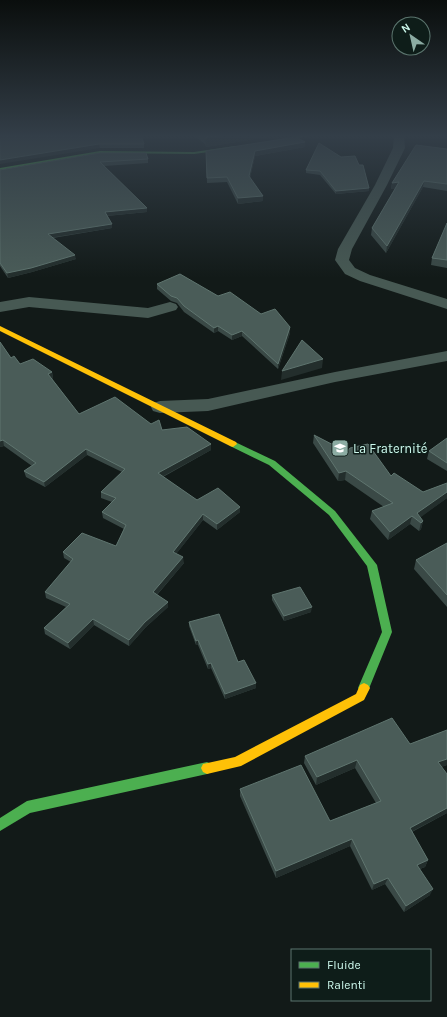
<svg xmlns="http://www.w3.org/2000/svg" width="447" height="1017" font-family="Karla,sans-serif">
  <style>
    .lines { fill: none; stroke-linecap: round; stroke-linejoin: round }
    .street { fill: #475953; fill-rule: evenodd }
    .fast { fill: #4caf50; fill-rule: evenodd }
    .slow { fill: #ffc107; fill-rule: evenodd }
    .wall { fill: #3a4946 }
    .shaded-wall { fill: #232e2c }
    .building { fill: #4a5c58; stroke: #5f756f }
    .labels { text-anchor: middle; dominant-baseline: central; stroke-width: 3; stroke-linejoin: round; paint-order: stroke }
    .poi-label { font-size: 13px; fill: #cefaee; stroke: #0e1d19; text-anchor: start }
  </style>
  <rect width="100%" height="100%" fill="#121a18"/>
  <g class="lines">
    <path class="street" d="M394,135H404L405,148L387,185L352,249L349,260L355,268L370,275L447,299V309L360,281L345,274L335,260L338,249L375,185L393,148Z
      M29,297L148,308L170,302L176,304L178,307L176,310L148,318L29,307L0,312V302Z
      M447,351V361L335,382L208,411L160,413L153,411L151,407L153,403L160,401L208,399L335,372Z"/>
    <path class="fast" d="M303,135H316L267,143L265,142Z
      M235,146L237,148L194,154L100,153L0,170V168L100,151L194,152Z
      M233,441L275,461L335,511L377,565L392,632L368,691L364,693L360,691L358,688L382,632L367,566L329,515L269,465L230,446L229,444Z
      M207,762L211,764L213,768L211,772L207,774L30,813L0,831V818L27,801Z"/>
    <path class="slow" d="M0,326L236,442L237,444L233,447L230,446L0,331Z
      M364,683L368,685L370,688L364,700L241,766L207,774L203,772L201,768L203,764L235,757L356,694L360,685Z"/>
  </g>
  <path class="wall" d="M0,135H53L51,137L144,144V148H100Z
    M193,135H279L206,147L205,144Z
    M319,143L369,191L336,194L320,175L306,173V170Z
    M305,147L255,156L250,178L263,196V201L238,204L227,182L207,183L206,151Z
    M447,149V191L423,187L386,253L371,235L372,228L395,189H391L392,183Z
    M100,153L148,159V163L104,166L147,212L107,216L112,228L53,238L76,259L32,272L8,278L0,266V170Z
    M447,223V268L431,265L432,258Z
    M157,284L218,296L261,314L290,327V333L278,369L242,336L232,340L218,331L214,333L184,312L177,303L171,301L157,289Z
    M0,342L11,358L20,364L52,372L53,378L52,379L79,414L151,424L162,430L211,444V450L163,477L197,500L240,507V512L217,530L203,520L176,554L184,563L157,595L168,602V607L146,627L129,646L94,625L70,649L45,634L44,628L66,607L46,598L45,592L71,562L64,558L63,552L116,546L124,529L103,518L102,512L112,502L101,498V492L122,472L87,455L45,487L26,477L24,471L32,466L4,446L0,447Z
    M314,435L423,492L447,483V498L420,517L423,521L421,529L419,531L410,524L388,540L370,519L372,511L384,507L345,480L338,481L313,443Z
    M447,438V471L427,459L429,451Z
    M447,543V607L414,569L416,560Z
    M272,595L311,612L284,621L272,600Z
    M189,622L238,662L256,683V688L225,699L211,668L208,669L198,645H196L189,626Z
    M447,730V765L441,767L447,813L412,832L428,860L425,867L420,869L430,895L404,912L385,884L372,890L350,846L276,878L240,796V789L330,821L376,803L355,768L316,785L304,763L305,756L410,744Z"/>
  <path class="shaded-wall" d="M223,135H279L206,147L205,138Z
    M305,142V147L255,156L249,182V176L255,151Z
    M99,144L100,148L0,164V160Z
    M424,181L423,187L386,253L387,246Z
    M399,182L398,189H391L392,183Z
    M369,188V191L336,194V191Z
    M263,196V201L238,204V198Z
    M147,208V212L105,216V212Z
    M112,224V228L49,238L48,234Z
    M75,255L76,259L32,272L8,278L7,273Z
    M218,326V331L214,333V328Z
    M290,327V333L278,369V364Z
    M242,331V336L232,340V335Z
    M323,359L322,368L281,380L282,371Z
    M52,372L53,378L49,380L48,374Z
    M3,440L4,446L0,447V441Z
    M211,444V450L158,479V473Z
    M86,449L87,455L45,487L44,482Z
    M346,471L345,480L338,481L339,473Z
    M447,492V498L417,520V513Z
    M240,507V512L217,530V524Z
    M203,514V520L173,558V552Z
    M412,516L410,524L388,540L390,532Z
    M423,521L421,529L419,531L421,523Z
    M183,557L184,563L154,598L153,592Z
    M168,602V607L146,627L129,646V640L145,622Z
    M312,607L311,612L284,621V616Z
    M93,619L94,625L70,649L68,643Z
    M198,640V645H196V641Z
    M211,663V668L208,669V664Z
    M256,683V688L225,699V694Z
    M447,759V765L435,769L438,762Z
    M357,760L355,768L316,785L317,777Z
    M447,808V813L407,834L410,828Z
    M352,839L350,846L276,878V871Z
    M428,860L425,867L414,871L417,865Z
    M388,878L385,884L372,890L374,884Z
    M433,889L430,895L404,912L406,906Z"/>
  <path class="building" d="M0,135H49L47,137L61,135H141L144,144H99L0,160Z
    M205,135H223L205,138Z
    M296,137L305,142L255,151L249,176L263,196L238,198L227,177L207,178L206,151Z
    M319,143L341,157L355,156L359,165H363L369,188L336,191L320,171L306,170Z
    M416,145L447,149V184L424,181L387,246L372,228L399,182L392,183Z
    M100,153H146L148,159L100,162L147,208L105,212L112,224L48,234L75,255L31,268L7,273L0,263V170Z
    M447,223V260L432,258Z
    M180,274L218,296L230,292L261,314L275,309L290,327L278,364L242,331L232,335L218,326L214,328L184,306L177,298L171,296L157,284Z
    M302,340L323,359L282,371Z
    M0,342L11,358L14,356L20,364L33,359L52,372L48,374L79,414L115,397L151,424L159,420L162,430L187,427L211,444L158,473L197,500L218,488L240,507L217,524L203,514L173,552L183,557L153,592L168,602L145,622L129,640L93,619L68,643L44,628L70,604L45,592L73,559L63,552L82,533L116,546L126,525L102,512L116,498L101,492L125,469L86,449L44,482L24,471L36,463L3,440L0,441Z
    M314,435L347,452L350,448L368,444L391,476L394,473L423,492L447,483V492L417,513L423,521L421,523L412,516L390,532L372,511L393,503L346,471L339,473Z
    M447,438V463L429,451Z
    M447,543V595L416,560Z
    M300,587L312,607L284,616L272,595Z
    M219,614L238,662L244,660L256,683L225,694L211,663L208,664L198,640L196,641L189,622Z
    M392,718L410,744L447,730V759L438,762L447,774V808L410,828L428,860L417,865L433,889L406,906L388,878L374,884L352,839L276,871L240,789L301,765L330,821L381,801L357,760L317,777L305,756Z"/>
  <linearGradient id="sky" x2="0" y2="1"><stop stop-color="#0a0e0d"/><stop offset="0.49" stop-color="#333e48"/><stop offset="1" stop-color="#333e48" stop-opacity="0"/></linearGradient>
  <rect width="447" height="278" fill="url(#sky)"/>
  <defs>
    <g id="school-square" transform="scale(0.9)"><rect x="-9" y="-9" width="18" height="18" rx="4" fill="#8caca3" stroke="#0e1d19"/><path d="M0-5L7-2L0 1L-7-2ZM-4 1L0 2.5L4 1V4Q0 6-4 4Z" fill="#fff"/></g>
  </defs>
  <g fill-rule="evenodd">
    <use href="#school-square" x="340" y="448"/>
  </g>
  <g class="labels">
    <g class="poi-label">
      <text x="353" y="448">La Fraternité</text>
    </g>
  </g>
  <rect x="291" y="949" width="140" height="52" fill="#0e1d19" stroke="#5b756e"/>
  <rect x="299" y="962" width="20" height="6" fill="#4caf50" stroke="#5b756e"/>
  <text x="327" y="969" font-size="12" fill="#cefaee">Fluide</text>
  <rect x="299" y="982" width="20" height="6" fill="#ffc107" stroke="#5b756e"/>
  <text x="327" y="989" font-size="12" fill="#cefaee">Ralenti</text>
  <g transform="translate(411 36) rotate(326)"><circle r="19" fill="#0e1d19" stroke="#5b756e"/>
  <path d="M0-3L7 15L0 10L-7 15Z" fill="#8caca3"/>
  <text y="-6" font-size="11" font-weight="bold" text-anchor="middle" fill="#cefaee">N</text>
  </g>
</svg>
